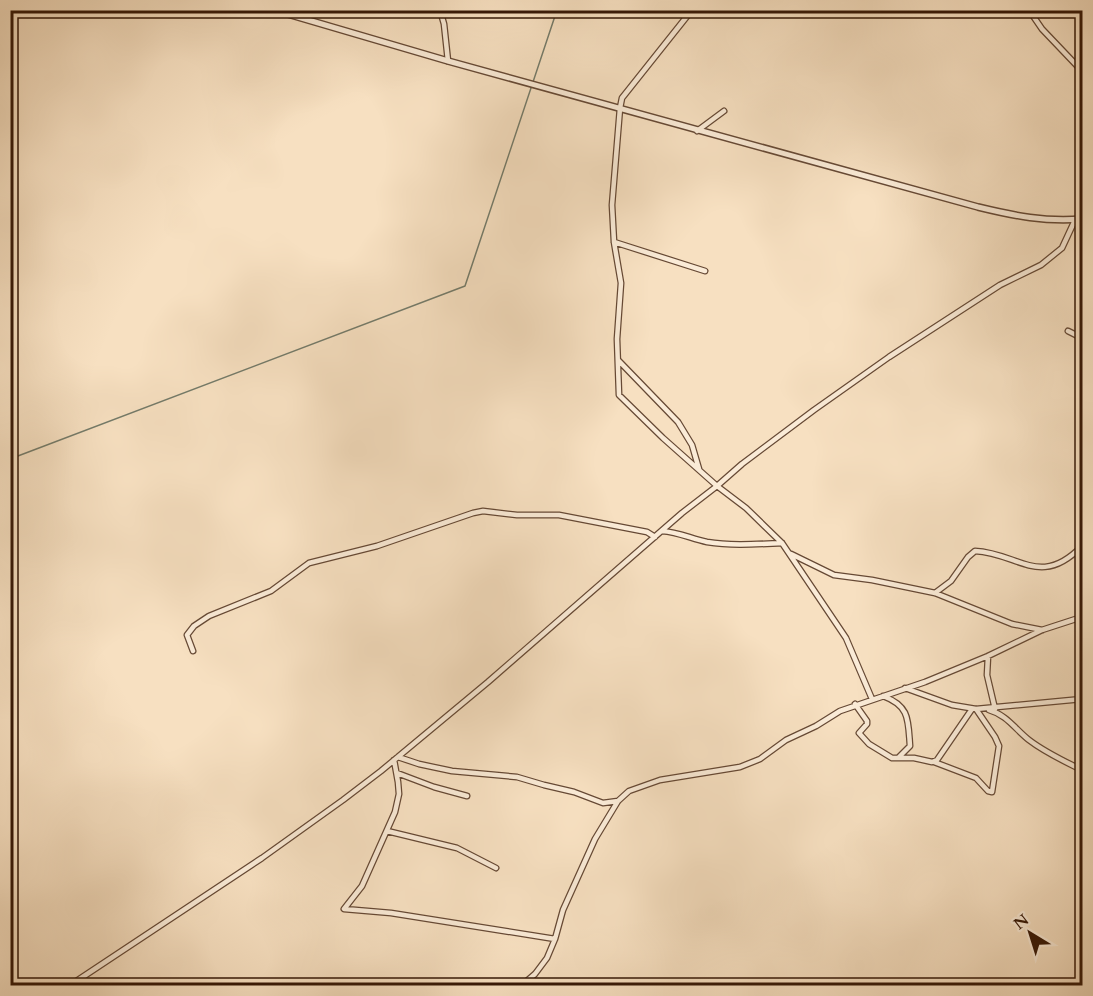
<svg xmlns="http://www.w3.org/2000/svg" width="1093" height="996" font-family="Cardo,serif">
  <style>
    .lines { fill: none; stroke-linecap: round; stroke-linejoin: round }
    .stream { stroke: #747b6a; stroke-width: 1.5 }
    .minor-casing { stroke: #664935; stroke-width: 7 }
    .tertiary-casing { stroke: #664935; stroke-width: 8 }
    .minor { stroke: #faebd7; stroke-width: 4.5 }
    .tertiary { stroke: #faebd7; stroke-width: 5 }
  </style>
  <rect width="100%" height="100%" fill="#f7e0c1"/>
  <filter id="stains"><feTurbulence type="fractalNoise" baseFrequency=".00333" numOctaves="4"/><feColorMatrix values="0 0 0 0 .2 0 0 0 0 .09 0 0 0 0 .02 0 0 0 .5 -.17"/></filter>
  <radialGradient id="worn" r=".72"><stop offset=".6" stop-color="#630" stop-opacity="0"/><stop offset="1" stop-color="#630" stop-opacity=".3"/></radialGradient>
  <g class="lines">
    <path class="stream" d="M10,459L465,286L557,10"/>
    <g class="minor-casing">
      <path id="minor" d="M440,10L444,24L448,61
        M692,10L622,98L620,108L612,205L614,242L621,283L617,339L619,395L663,438L717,486L746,508L782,543L846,638L872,699
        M1029,10L1042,29L1082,71
        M697,131L724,111
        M614,242L705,271
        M1068,331L1082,338
        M618,360L678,422L692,445L699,469
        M662,531C678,532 692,539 707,542C732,546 758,544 782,543
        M791,554L834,575L872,580L935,593L1012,624L1042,630
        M935,593L951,581L968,557L975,551C1019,553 1040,589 1082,546
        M193,651L187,635L194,626L209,616L271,591L309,563L377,546L473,513L483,511L517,515H559L647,532L655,537
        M988,656L987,675L995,709
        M905,688L952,705L976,709L1082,699
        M883,696C910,706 908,720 910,746L899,757
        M855,704L867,721V724L859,733L869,744L892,758H914L932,762L937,760L972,709
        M989,710C1007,715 1015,729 1029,740C1046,753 1064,761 1082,770
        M398,757L419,764L452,771L517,777L544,785L574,792L603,803L618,801
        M394,760L398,782L399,794L395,812L362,886L344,909L391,913L555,939
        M934,762L976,778L988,791L992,792L999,746L995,737L976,709
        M397,773L434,787L467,796
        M387,831L457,848L496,868
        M69,986L262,858L343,800L381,771L488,682L682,513L717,486L742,464L814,410L889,357L1000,285L1041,265L1062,248L1075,220
        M521,986L535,974L547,958L555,939L563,910L595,839L618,801L629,791L660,780L740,767L760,759L786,740L816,726L840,711L925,682L988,656L1042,630L1082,617"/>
    </g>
    <g class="tertiary-casing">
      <path id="tertiary" d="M274,10L448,61L978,207C1015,216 1045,222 1082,219"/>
    </g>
    <use href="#minor" class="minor"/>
    <use href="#tertiary" class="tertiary"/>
  </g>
  <rect width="1093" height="996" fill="none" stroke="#f7e0c1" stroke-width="36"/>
  <rect x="12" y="12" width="1069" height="972" fill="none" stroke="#351706" stroke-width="3"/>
  <rect x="18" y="18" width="1057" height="960" fill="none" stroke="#351706" stroke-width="1.5"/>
  <g transform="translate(1030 933) rotate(322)" stroke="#faebd7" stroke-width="4.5" paint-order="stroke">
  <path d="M0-4.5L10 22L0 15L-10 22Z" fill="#351706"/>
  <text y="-9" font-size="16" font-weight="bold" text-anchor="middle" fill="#351706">N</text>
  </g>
  <rect width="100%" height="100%" filter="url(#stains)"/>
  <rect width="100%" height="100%" fill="url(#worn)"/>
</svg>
